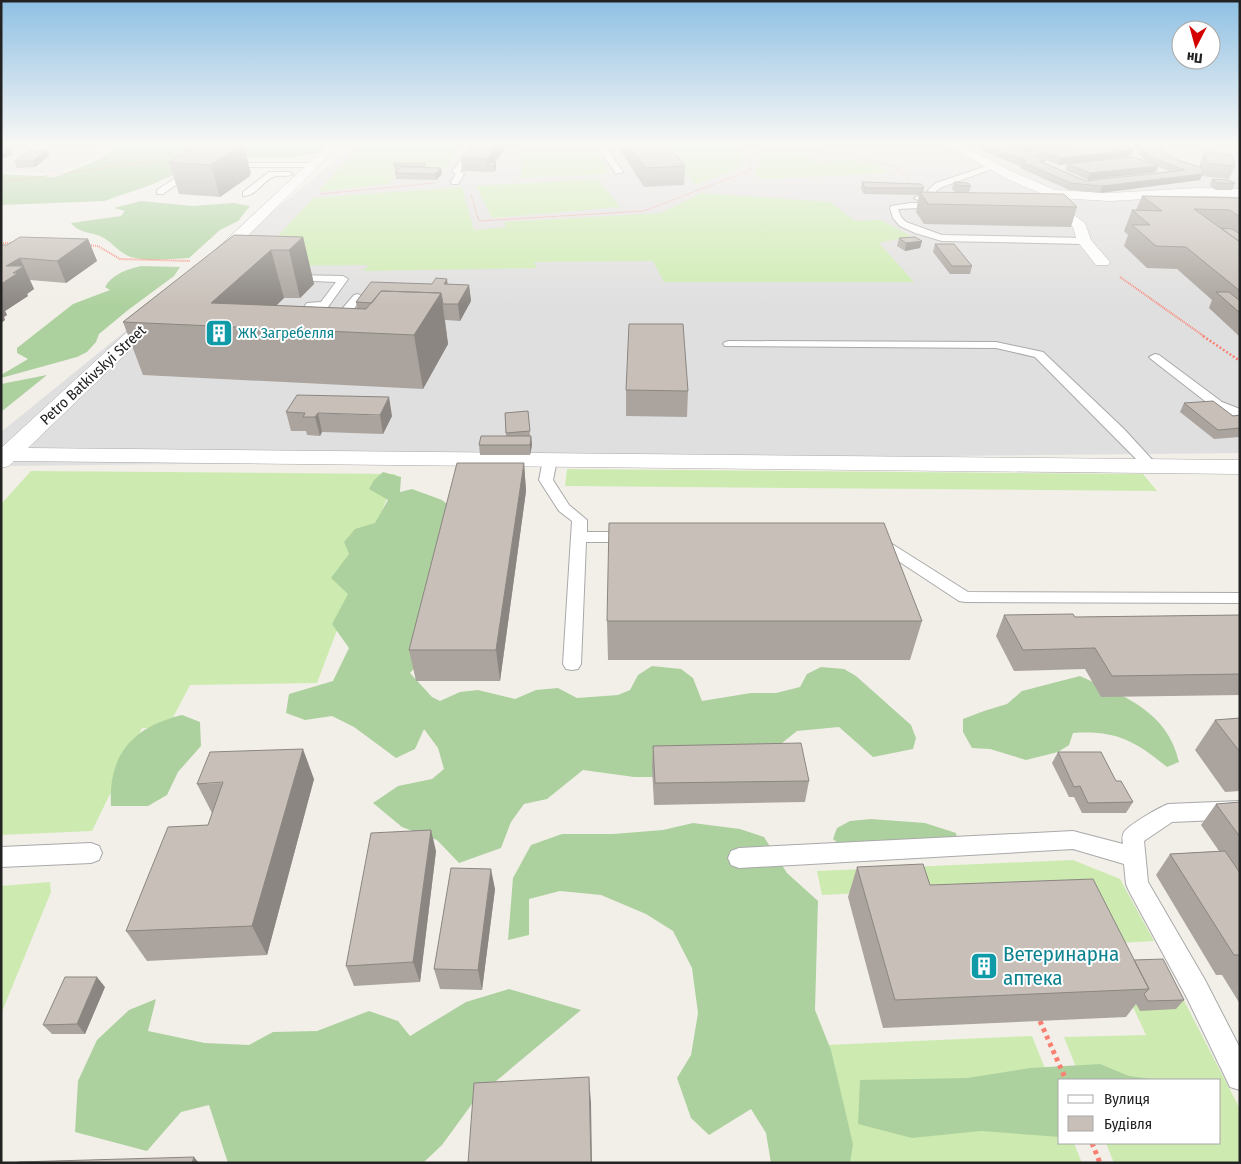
<svg xmlns="http://www.w3.org/2000/svg" width="1241" height="1164" font-family="'Fira Sans Condensed',sans-serif">
  <style>
    .residential { fill: #e0dfdf }
    .grass { fill: #cdebb0 }
    .forest { fill: #add19e }
    .lines { fill: none; stroke-linecap: round; stroke-linejoin: round }
    .service-casing { stroke: #a9a9a9; stroke-width: 2 }
    .minor-casing { stroke: #a9a9a9; stroke-width: 1 }
    .path-far3 { stroke: #fa8072; stroke-width: 1; stroke-dasharray: 1 1; stroke-linecap: butt }
    .path-far2 { stroke: #fa8072; stroke-width: 2; stroke-dasharray: 1 1; stroke-linecap: butt }
    .path-far1 { stroke: #fa8072; stroke-width: 2.5; stroke-dasharray: 2 2; stroke-linecap: butt }
    .path { stroke: #fa8072; stroke-width: 5; stroke-dasharray: 4 4; stroke-linecap: butt }
    .service { fill: #fff; fill-rule: evenodd }
    .minor { fill: #fff; fill-rule: evenodd }
    .wall { fill: #aba49e }
    .shaded-wall { fill: #8b8681 }
    .building { fill: #c7bfb8; stroke: #8b8681 }
    .labels { text-anchor: middle; dominant-baseline: central; stroke-width: 4; stroke-linejoin: round; paint-order: stroke }
    .far-culture-label { font-size: 15px; fill: #0d838f; stroke: #fff; text-anchor: start }
    .far-street-label { font-size: 15px; fill: #222; stroke: #fff }
    .near-culture-label { font-size: 21px; fill: #0d838f; stroke: #fff; text-anchor: start }
  </style>
  <rect width="100%" height="100%" fill="#f2efe9"/>
  <path class="residential" d="M1,144H103L94,159L57,173L1,172Z
    M356,144H1240V453L1,466V432Z"/>
  <path class="grass" d="M359,146L458,147L447,168H395L389,173L397,174L389,184L318,192Z
    M665,146L738,147L743,165L730,172L695,185Z
    M592,148L609,174L521,178L522,149Z
    M759,150L808,154L813,162L852,160L880,165L889,173L760,179L754,172L759,164Z
    M598,179L620,207L492,218L476,186Z
    M462,187L474,230L506,227L504,222L661,213L701,193L830,202L855,221L881,220L911,236L879,243L914,282H664L653,261L534,262L537,268L363,271L369,265L250,266L313,198Z
    M567,469L1143,474L1157,491L565,486Z
    M31,471L396,474L317,683L190,685L167,729L142,728L92,831L1,835V504Z
    M1073,860L1120,879L1154,941L1102,944L919,890L822,895L817,871Z
    M50,882L51,892L1,1014V886Z
    M1163,960L1240,1109V1163H1114L1106,1143H1220V1080H1081L1064,1037L1146,1035L1112,962Z
    M1032,1036L1060,1106V1143H1074L1082,1163H827L804,1046Z"/>
  <path class="forest" d="M124,144H324L319,153L295,157H230L199,164L148,186L104,201L1,205V174L56,177L97,160L110,152L113,148Z
    M141,201L192,206L233,203L250,206L238,221L220,230L189,258C171,259 148,262 131,257C119,253 112,242 102,237C91,232 78,233 71,223L121,216L125,211L114,208Z
    M141,266L180,267L174,276L128,310L99,334L96,342L87,352L77,357L1,378V375L28,359L17,353V348L73,304L110,290L105,287C112,274 128,269 141,266Z
    M47,375L1,412V384Z
    M383,472L401,477L400,492L412,489L442,500L452,508L431,650L410,673L432,697L440,701L460,692L478,690L515,699L536,690L558,688L577,698L618,695L630,690L638,675L652,666L681,669L693,678L702,701L751,693H776L800,687L807,674L821,667L844,669L856,676L911,725L916,738L913,749L873,757L839,727L797,731L777,747L681,777H634L583,770L547,799L524,804L511,822L501,848L459,863L437,840L402,827L373,803L398,786L432,779L444,769L438,748L424,729L415,749L396,758L354,727L332,716L305,720L286,713L289,694L333,681L349,648L332,624L348,594L331,578L349,554L344,542L355,529L375,523L388,500L369,489L374,480Z
    M1080,676C1123,696 1167,710 1179,762L1167,767C1135,741 1116,730 1073,733L1069,745L1058,752L1026,760L990,749L972,748L963,732V719L984,711L1007,704L1022,691Z
    M182,715L200,722L201,746L178,772L167,795L148,806H111C108,754 133,727 182,715Z
    M871,819L925,823L956,833L957,839L937,856L862,862L833,839L837,828L850,821Z
    M693,823L740,829L764,837L787,873L818,901L815,1010L831,1050L853,1144L850,1163H771L766,1133L751,1109L709,1135L691,1118L677,1078L691,1055L698,1013L692,968L673,931L646,914L601,895L560,891L529,899V935L508,940L513,878L531,845L562,834H613L663,830Z
    M509,989L581,1010L477,1097L442,1145L423,1163H228L209,1105L181,1112L147,1151L75,1132L78,1081L97,1040L129,1010L156,999L148,1031L205,1043L249,1045L273,1032L317,1031L369,1011L398,1021L410,1036L466,1002Z
    M1100,1064L1129,1076L1158,1080H1060V1137L981,1131L912,1138L858,1124L860,1080L967,1078L1030,1068Z"/>
  <g class="lines">
    <g class="service-casing">
      <path id="service" d="M474,144H481L460,171L464,174L458,184H452L451,182L456,174L452,171Z
        M500,144H610L605,146L623,172L616,174L598,146H503Z
        M225,163H315L319,165L315,167H225Z
        M990,165L997,167L942,187L936,191L937,200H918L914,198L918,196H930L928,190L936,183Z
        M189,169L196,171L163,194H157V190Z
        M269,172H289L293,174C287,178 280,174 273,177C263,181 255,197 243,196V192Z
        M911,203H942V207H939L898,209L901,217L906,222L942,235L1084,238L1088,241L1084,244L942,241L915,233L900,226L893,218L890,208L891,206Z
        M292,275L343,276L348,279L328,307L314,308L306,318L302,319L297,316L307,303L321,302L336,282L289,280L287,278Z
        M358,294L363,297L362,299L339,326H331L330,324L331,322L354,295Z
        M729,341L996,342L1043,352L1124,429L1157,465L1155,468H1145L1035,357L996,348L725,346L723,344L725,342Z
        M1155,354L1159,355L1222,402L1240,409V418L1214,408L1151,359L1149,357Z
        M550,456L557,460L553,480L569,505L587,520V532H630L635,534L638,537L635,540L630,542H586L581,664L578,669L572,670L566,669L563,664L572,521L559,511L539,480L543,460Z
        M876,535L881,537L968,592L1240,593V603L965,602L959,601L871,543L868,540L871,537Z
        M1240,801V819L1172,822L1144,841L1148,882L1205,980L1240,1048V1090L1230,1087L1187,998L1129,891L1126,884L1124,864L1073,849L739,868L731,865L728,858L731,851L739,848L1073,831L1123,844C1122,839 1122,836 1124,832C1130,824 1158,808 1168,804Z
        M91,843L99,846L102,853L99,860L91,863L1,867V847Z"/>
    </g>
    <g class="minor-casing">
      <path id="minor" d="M329,144H341L219,264H207L205,261L207,258Z
        M945,144H959L1013,172L1055,190L1110,193L1197,188L1240,189V197L1197,196L1110,201L1056,198L1054,200L1085,223L1091,240L1110,262L1108,265H1096L1077,241L1073,227L1042,204L1040,201L1045,195L1005,178Z
        M157,309L163,310L166,314L163,318L28,448L1240,460V474L14,461L9,466L1,468V448L151,310Z"/>
    </g>
    <path class="path-far3" d="M731,144L848,155L894,166L909,179
      M914,144L925,146
      M1,182L166,159
      M320,194L435,183
      M471,195L479,221L644,211L751,170L748,146"/>
    <path class="path-far2" d="M1,243H14
      M87,245L98,246L120,259L190,261
      M1120,277L1205,337"/>
    <path class="path-far1" d="M1203,336L1240,361"/>
    <path class="path" d="M1040,1021L1066,1080
      M1092,1143L1100,1163"/>
    <use href="#service" class="service"/>
    <use href="#minor" class="minor"/>
  </g>
  <path class="wall" d="M1,144H16V146L11,149H10L12,155Z
    M199,144L251,174H250V176L220,197L179,194L169,162Z
    M618,144H667L685,166L684,185L644,187L618,147Z
    M964,144H1006L1013,147L1014,144H1127L1131,145L1129,149L1131,156L1059,165L1035,156L1036,150L1024,152L1046,160L1045,163L1086,181L1170,171L1158,167L1156,172L1088,180L1065,170L1067,164L1147,162L1140,156L1134,144H1162L1163,150L1172,158L1200,167V164L1204,152L1235,166L1229,179L1202,176V175L1200,180L1100,193L1069,190L1020,168V166L980,150L981,147L967,148Z
    M47,150L49,156L35,167L17,168L15,161Z
    M504,150L495,163H496V169L494,172L462,171L461,158Z
    M425,163L426,167L441,168L442,174L436,180L396,179L395,173L396,171H395L394,165Z
    M1212,179L1235,183L1232,190H1216L1210,186Z
    M862,182L924,188L923,192L1077,207L1071,227L924,224L916,212L919,195L864,194L861,189Z
    M954,182L971,186L969,192H955L952,189Z
    M1142,196L1240,198V337L1209,308L1212,300L1177,269L1147,268L1124,246L1128,235L1124,231L1132,210H1136Z
    M234,235L303,237L314,284L300,298H284L276,305L357,309L356,302L448,284L469,285L471,301L460,321L445,320L448,344L423,389L143,375L123,322Z
    M899,238L922,241L920,248L905,251L897,246Z
    M88,239L97,261L66,283L30,280L34,289L27,294L28,296L5,311L7,315L4,317L5,320L1,323V245Z
    M935,244L972,266L970,274H950L933,252Z
    M626,390L688,391L687,417L626,416Z
    M1184,403L1233,416L1240,415V437L1214,439L1180,412Z
    M528,411L530,436H531L532,445L530,455H480L479,445L506,436L505,413Z
    M286,412L392,416L383,434L322,432L320,436L307,435L306,431H291Z
    M524,463L526,491L500,681H416L409,650Z
    M1004,615L1075,617L1240,615V695L1101,697L1085,669L1014,671L996,636Z
    M607,621H922L910,660H608Z
    M1240,718V791L1225,792L1195,750L1215,720Z
    M653,746L809,781L805,802L654,805L652,767Z
    M1058,752L1116,781L1133,802L1126,813H1082L1074,797H1069L1052,763Z
    M314,779L267,955L147,961L126,931L208,825L212,813L197,784Z
    M1240,802V1004L1222,975H1216L1156,875L1170,854L1219,851L1201,825L1216,804Z
    M436,851L420,982L354,986L346,966Z
    M857,867L930,885L1134,960L1184,1000L1176,1009L1140,1011L1136,1004L1126,1017L883,1028L848,897Z
    M495,889L482,990L440,989L434,969Z
    M105,987L85,1034H52L43,1025Z"/>
  <path class="shaded-wall" d="M3,144H8L12,155L1,159V145Z
    M9,144H16V146L11,149Z
    M244,144L251,174H250V176L220,197L211,165L240,145Z
    M499,144H504V150L492,166H487V159Z
    M968,144H981L980,147L967,148Z
    M1039,144H1102L1037,150H1036L1023,152L1025,146Z
    M1131,145L1129,151L1134,150L1131,156L1059,165L1061,158Z
    M47,150L49,156L35,167L33,161Z
    M496,163V169L494,172L493,166Z
    M1158,166L1156,172L1088,180L1090,173Z
    M441,168L442,174L436,180L435,174Z
    M1202,174L1200,180L1100,193L1102,186Z
    M303,237L314,284L300,298L289,250Z
    M88,239L97,261L66,283L57,261Z
    M922,241L920,248L905,251L906,243Z
    M271,250L284,298L254,328L211,303Z
    M20,258L34,289L27,294L28,296L5,311L7,315L4,317L5,320L1,323V284L6,266Z
    M447,279L449,294L444,284Z
    M469,285L471,301L460,321L458,304Z
    M441,293L448,344L423,389L414,335Z
    M389,397L392,416L383,434L380,415Z
    M318,413L322,432L320,436L315,417Z
    M531,436L532,445L530,455V445Z
    M524,463L526,491L500,681L496,650Z
    M303,749L314,779L267,955L252,926Z
    M431,830L436,851L420,982L413,962Z
    M491,869L495,889L482,990L478,970Z
    M97,977L105,987L85,1034L77,1024Z
    M589,1077L591,1103L592,1163H591Z
    M194,1157L199,1163H192Z"/>
  <path class="building" d="M199,144H240L242,145L211,165L169,162Z
    M473,144H499L487,159L461,158Z
    M628,144H667L685,166L645,168Z
    M982,144H1006L1046,160L1039,161L1086,181L1185,170L1151,157L1142,149L1140,144H1162L1163,150L1172,158L1202,168V174L1102,186L1071,183L1022,162L1026,161Z
    M1021,144H1039L1025,146Z
    M1086,144H1127L1131,145L1122,146L1134,150L1061,158L1037,150Z
    M47,150L33,161H15L29,151Z
    M1204,152L1231,154L1235,166L1207,163Z
    M1133,157L1158,166L1090,173L1067,164Z
    M394,163H425L423,166L394,165Z
    M489,163H496L493,166H487Z
    M401,167L441,168L435,174L395,173Z
    M1212,179L1228,180L1235,183H1218Z
    M862,182L921,184L924,188H865Z
    M954,182L968,183L971,186L956,185Z
    M920,192L1064,194L1077,207L928,204Z
    M1142,196L1240,198V217L1230,210L1194,209L1240,242V291L1186,247L1156,246L1132,225H1150L1132,210L1162,211Z
    M1221,228L1232,229L1240,234V242Z
    M234,235L303,237L289,250H271L211,303L366,309L381,291L441,293L414,335L123,322Z
    M20,237L88,239L57,261L20,258L6,266H24L13,273H18L1,284V245H7Z
    M915,237L922,241L906,243L899,238Z
    M935,244H954L972,266H952Z
    M436,278L447,279L444,284L469,285L458,304H443L441,293L381,291L372,303L356,302L371,282L432,284Z
    M1216,292H1229L1240,301V313Z
    M629,324H683L688,391L626,390Z
    M297,395L389,397L380,415L318,413L315,417H303L305,413L286,412Z
    M1213,401L1233,416L1240,415V428L1218,430L1184,403Z
    M528,411L530,431L506,433L505,413Z
    M481,436H531L530,445H479Z
    M457,463H524L496,650H409Z
    M609,523H884L922,621H607Z
    M1073,614L1075,617L1240,615V674L1112,676L1095,648L1023,650L1004,615Z
    M1240,718V752L1215,720Z
    M801,743L809,781L655,783L653,746Z
    M303,749L252,926L126,931L168,827L208,825L223,782L197,784L210,752Z
    M1058,752H1101L1116,781H1121L1133,802L1088,803L1080,786L1074,787Z
    M1240,802V837L1216,804Z
    M431,830L413,962L346,966L371,833Z
    M1225,851L1240,873V955H1234L1170,854Z
    M923,864L930,885L1093,879L1149,989L895,1000L857,867Z
    M451,868L491,869L478,970L434,969Z
    M1163,959L1184,1000L1148,1001L1144,994L1149,989L1134,960Z
    M65,977H97L77,1024L43,1025Z
    M589,1077L591,1163H468L474,1083Z
    M194,1157L192,1163H18V1162Z"/>
  <linearGradient id="sky" x2="0" y2="1"><stop stop-color="#8fc0e4"/><stop offset="0.47" stop-color="#f9f8f5"/><stop offset="1" stop-color="#f9f8f5" stop-opacity="0"/></linearGradient>
  <rect width="1241" height="307" fill="url(#sky)"/>
  <defs>
    <g id="building-square" transform="scale(1.4375)"><rect x="-9" y="-9" width="18" height="18" rx="4" fill="#0f9aa8" stroke="#fff"/><path d="M-4-6H4V6H1V3H-1V6H-4ZM-2.5-4.3h1.7v1.8h-1.7ZM.8-4.3h1.7v1.8H.8ZM-2.5-1h1.7V.8h-1.7ZM.8-1h1.7V.8H.8Z" fill="#fff"/></g>
  </defs>
  <g fill-rule="evenodd">
    <use href="#building-square" x="219" y="333"/>
    <use href="#building-square" x="984" y="966"/>
  </g>
  <g class="labels">
    <g class="far-culture-label">
      <text x="238" y="333">ЖК Загребелля</text>
    </g>
    <g class="far-street-label">
      <text transform="translate(93 375) rotate(-43)">Petro Batkivskyi Street</text>
    </g>
    <g class="near-culture-label">
      <text x="1003" y="954">Ветеринарна<tspan x="1003" dy="24">аптека</tspan></text>
    </g>
  </g>
  <rect width="1241" height="1164" fill="none" stroke="#222222" stroke-width="5"/>
  <rect x="1058" y="1079" width="162" height="65" fill="#ffffff" stroke="#a7a7a7"/>
  <rect x="1068" y="1095" width="25" height="8" fill="#ffffff" stroke="#a7a7a7"/>
  <text x="1104" y="1104" font-size="15" fill="#222222">Вулиця</text>
  <rect x="1068" y="1116" width="25" height="15" fill="#c7bfb8" stroke="#a7a7a7"/>
  <text x="1104" y="1129" font-size="15" fill="#222222">Будівля</text>
  <g transform="translate(1196 45) rotate(186)"><circle r="24" fill="#ffffff" stroke="#a7a7a7"/>
  <path d="M0-4L9 19L0 12L-9 19Z" fill="#d40000"/>
  <text y="-8" font-size="14" font-weight="bold" text-anchor="middle" fill="#222222">Пн</text>
  </g>
</svg>
